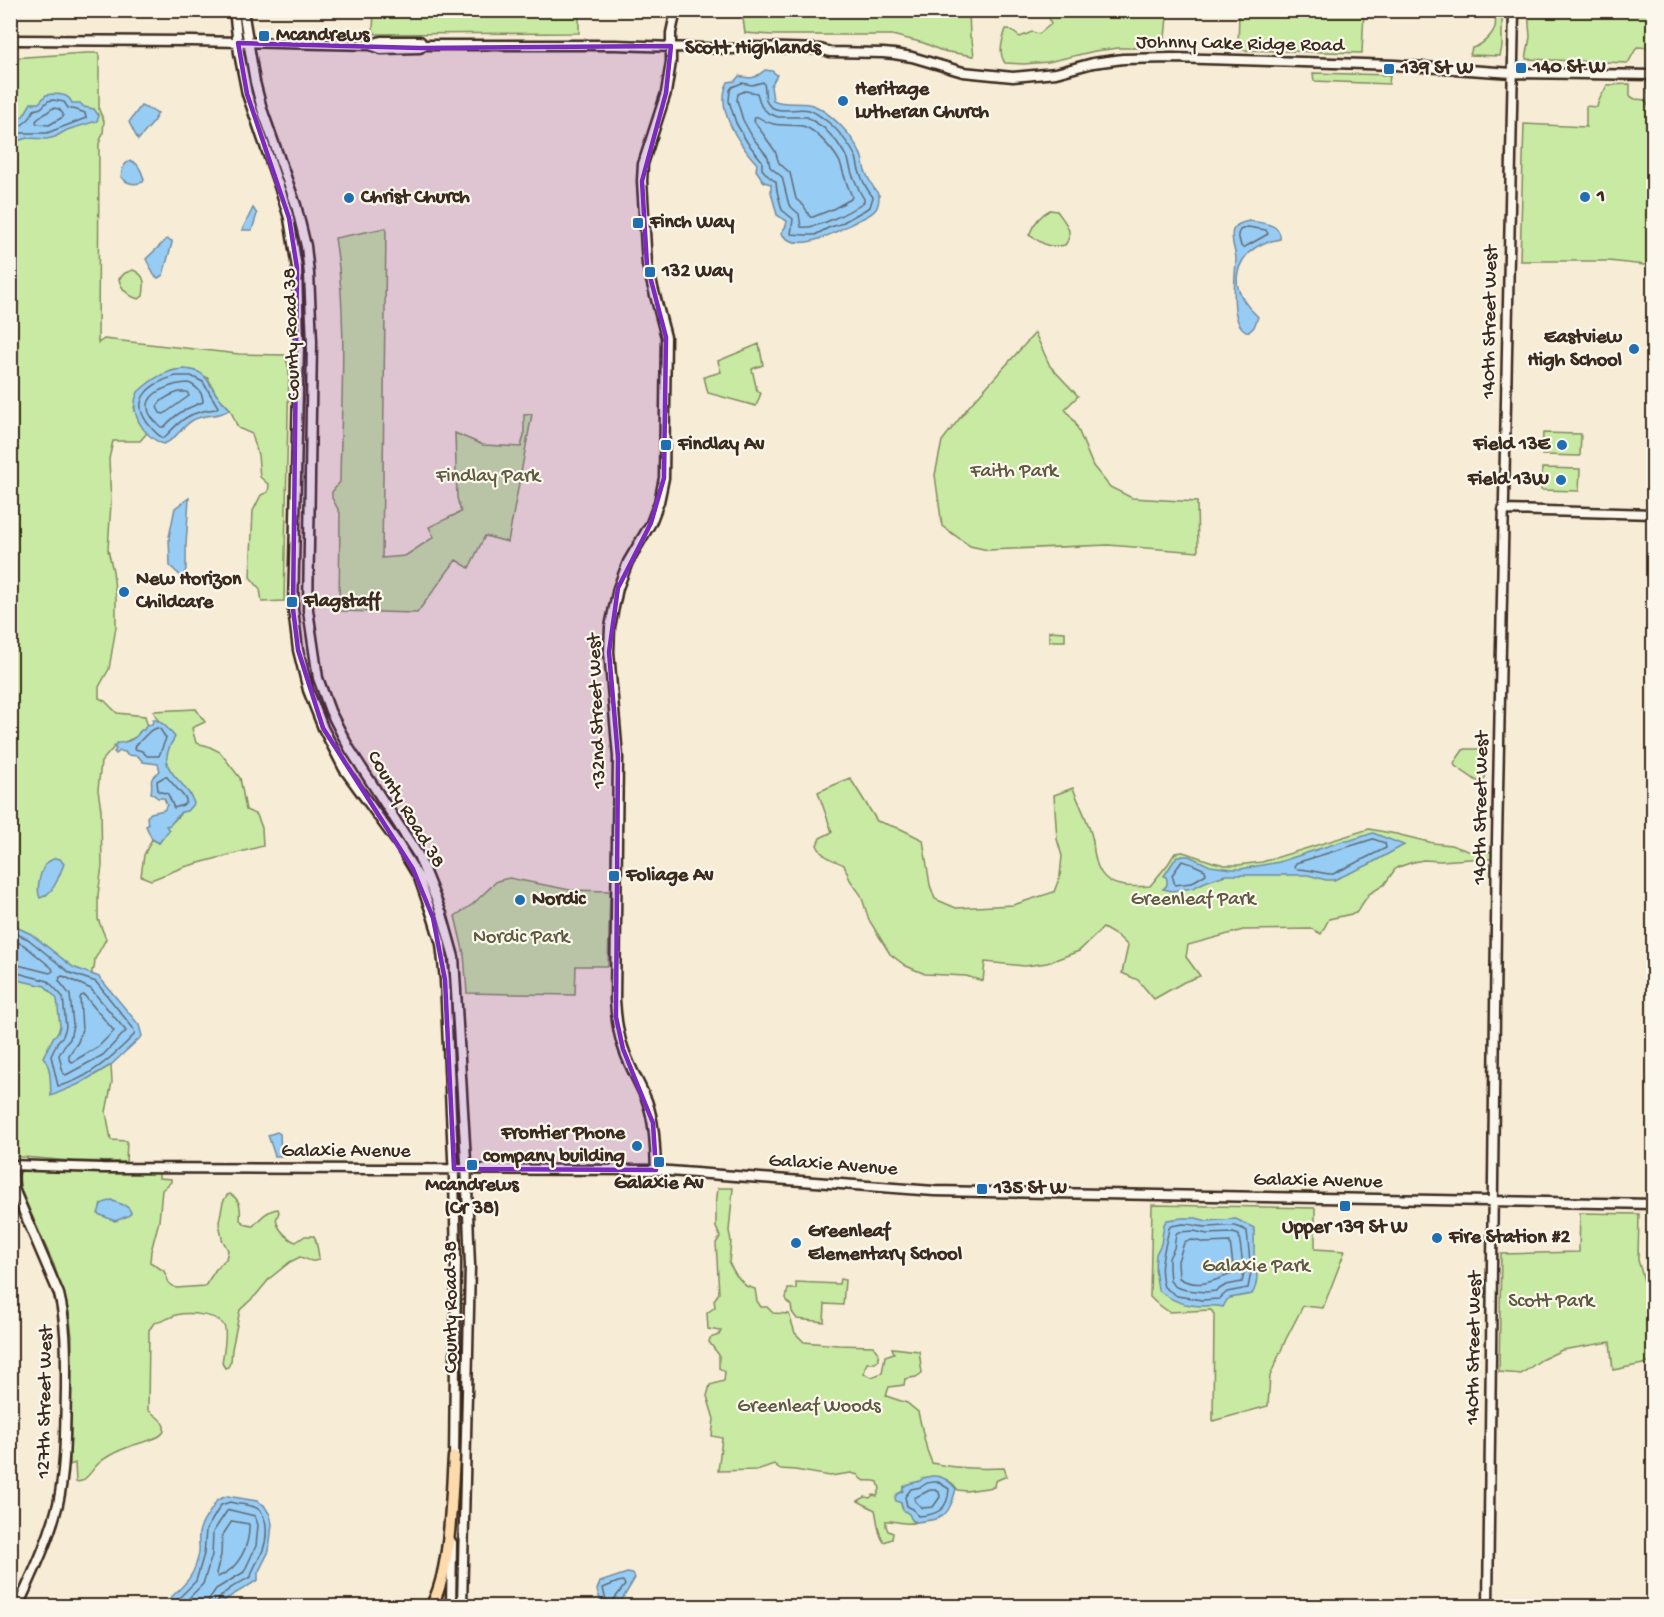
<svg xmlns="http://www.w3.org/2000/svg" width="1664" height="1617" font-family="'Gochi Hand',sans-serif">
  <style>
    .green { fill: #c8eaa2; stroke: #828a60; stroke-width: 1.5 }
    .water { fill: #97ccf4; stroke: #728b9e; stroke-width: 1.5 }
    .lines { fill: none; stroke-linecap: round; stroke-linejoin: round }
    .shore { stroke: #606b74; stroke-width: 1.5 }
    .secondary-casing { stroke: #3b2a1e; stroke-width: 13 }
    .highway-casing { stroke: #3b2a1e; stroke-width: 15 }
    .secondary { stroke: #fbf7ec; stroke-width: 8 }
    .highway { stroke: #fedbac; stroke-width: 10 }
    .marked { fill: #7b2cbf; fill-opacity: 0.2; stroke: #7b2cbf; stroke-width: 4.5; stroke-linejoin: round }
    .poi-dot { fill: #1f6fb2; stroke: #fbf7ec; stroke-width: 2 }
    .labels { text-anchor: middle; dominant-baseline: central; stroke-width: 4.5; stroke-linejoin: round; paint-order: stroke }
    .poi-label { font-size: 20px; font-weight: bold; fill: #3b2a1e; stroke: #fbf7ec; text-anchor: start }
    .street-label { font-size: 20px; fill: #3b2a1e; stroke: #fbf7ec }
    .park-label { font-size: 20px; fill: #5e5a3f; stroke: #fbf7ec }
    .neighbourhood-label { font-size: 21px; font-weight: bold; fill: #3b2a1e; stroke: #fbf7ec }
  </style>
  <rect width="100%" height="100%" fill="#f7ecd6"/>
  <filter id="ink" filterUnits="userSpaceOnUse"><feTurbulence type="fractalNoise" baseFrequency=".0167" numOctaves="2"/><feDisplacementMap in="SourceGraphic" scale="12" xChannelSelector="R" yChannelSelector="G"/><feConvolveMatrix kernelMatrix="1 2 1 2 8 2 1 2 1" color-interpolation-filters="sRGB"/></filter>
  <g filter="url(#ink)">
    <path class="green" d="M1142,10L1165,11L1167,17L1164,48H1118L1095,51L1048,62L1024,64L1005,63C998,53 1002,41 1006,29H1009L1020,37L1032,32L1039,34L1051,24L1048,14L1037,15L1033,11Z
      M374,11H579V33L376,34L373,30Z
      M742,11H969L970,37L972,40L974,56L942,51L924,43L892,35H772L745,33Z
      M1239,11H1364L1362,53L1238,50Z
      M1494,11H1502V47L1500,56L1470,55L1472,48C1481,46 1492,36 1495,27C1496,22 1495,15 1494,11Z
      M1528,11H1653V48L1637,47L1628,63L1526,59L1530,37Z
      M86,53H99V110L104,121L103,133L99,144L98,343L104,339L239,354L285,355L289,369L284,601L262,602L260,589L250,577L253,511L261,495L268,492L269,485L260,477L258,455L252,434L238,428L230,409L216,394L208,378L192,370H175L166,373L134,407L139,422L147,433L140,441H113L109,459L111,503L108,550L113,571L116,599V627L109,669L99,687V698L105,701L117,713L145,716L147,724L144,730L139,732L138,736L114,747L101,762L98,790L101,810L102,866L98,895V919L106,939L95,959L94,969L92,970L93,1076L111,1065L112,1082L106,1112L111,1140L127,1141L126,1162L72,1161L11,1156V58Z
      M1313,73L1390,75L1389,84L1314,81Z
      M1647,82H1654L1653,266L1609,261H1520L1524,124L1586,127V106L1597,107C1598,99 1604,93 1607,85L1630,84V96L1635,99L1646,100L1647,105L1649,106Z
      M1050,210L1057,211C1065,222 1075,232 1065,245C1048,249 1044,244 1029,235C1033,225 1040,215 1050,210Z
      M386,228L382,558L405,556L434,537L429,527L461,512L457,498L455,433L483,445L521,447L524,435V415L532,414L508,542L485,536L469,568L456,560L417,613L339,611L340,513L332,498V492L340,482C341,402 348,317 335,238Z
      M133,270C146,275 145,284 143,296L139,299C129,297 121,289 119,279L125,273Z
      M1035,333L1050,366L1078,396L1065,409L1075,422L1093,466L1110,487L1132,498L1197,502L1198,552L1108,545L988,550L970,546L942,526L935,475L942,441L970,405Z
      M759,344L763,365L752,369L757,391L761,393L756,406L708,393L704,377L721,372L718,361Z
      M1543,433L1581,434L1580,456L1542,455Z
      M1542,468L1580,469L1579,491L1541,490Z
      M1049,631L1065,632V641H1049Z
      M196,709L205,722L192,728L196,743L208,746L220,752L240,778L246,810L257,815L262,828L263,846L184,867L151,880L141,876L144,855L152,839L159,843L168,830L166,826C178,821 185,806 191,795L185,790L167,767L165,758L169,745L168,730L158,720L153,711Z
      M1466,749H1478C1487,756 1487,768 1485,778L1481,781H1477L1455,766L1454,763L1463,750Z
      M850,778L877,821L901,829L923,840L930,885L935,899L956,908L1013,905L1054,892L1060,876L1062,856L1057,839L1054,795L1073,788C1079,804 1088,820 1092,837C1094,843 1093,850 1095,856C1100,887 1123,888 1150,886L1168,864L1175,853L1183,852L1213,862L1225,865H1238L1262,862L1369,829L1396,834L1433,843L1451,845L1468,851L1497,852V859H1470L1441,861L1423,860L1410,863L1396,868L1384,885L1369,894L1356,913L1329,919L1321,934L1312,929L1243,930L1188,945L1186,957L1200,976L1184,982L1154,999L1138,980L1122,973L1128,946L1119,937L1103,928L1079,951L1047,963L1025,966L985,962L983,981L966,976L925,974L906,966L890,954L869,920L861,895L850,880L844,865C832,859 823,858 817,845L820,838L832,832L818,792Z
      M509,878L570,890L610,891L608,966H576L575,995L467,993L464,954L455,916L473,904L497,881Z
      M21,1171L159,1173V1178L171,1179V1182L162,1190L159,1221L151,1251L150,1262L164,1271L169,1283L176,1288L205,1286L216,1269L226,1259L228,1250L222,1239L219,1222L223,1202L227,1195L230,1194C241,1200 241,1208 240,1220L247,1225L253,1226C260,1219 267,1210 278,1209L279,1212C278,1216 275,1218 277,1223C279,1230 289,1240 296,1242L305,1236H314C316,1239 319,1255 319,1259C313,1264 307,1259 300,1257L290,1262L270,1278L256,1295L240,1310L232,1349L231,1361L228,1367L225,1368L222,1363C223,1355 228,1333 224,1326C219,1314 187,1312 176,1315C167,1318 166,1321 154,1323L149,1330L148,1410C154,1415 166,1421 164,1431C162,1439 138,1443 131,1446C120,1450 106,1456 98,1464C92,1470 89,1476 82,1481L76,1482L75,1463L70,1465L72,1336L69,1312L54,1265L23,1195L18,1179Z
      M718,1188H733L729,1231L731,1241L729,1263L736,1275L746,1286L755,1289L757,1301L761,1307H767L773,1313L789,1314L795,1333L804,1342L838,1345L873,1346L878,1353L879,1360L875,1363H867L865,1368L864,1374L872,1377L882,1373L885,1356L894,1353L892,1348L919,1351L922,1373L916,1377L905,1379L904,1385L889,1387L886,1396L907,1403L918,1412L927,1450L932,1463C956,1469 980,1469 1004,1468L1007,1476L995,1481L994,1487L966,1491L958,1490C955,1486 952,1482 947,1480C936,1476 914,1483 903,1487C903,1498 896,1509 909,1513L912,1520L916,1522C907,1526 896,1520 886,1521V1526L888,1531L893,1533L892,1539L884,1542C877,1533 878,1521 875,1510L858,1501L865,1497L870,1498L873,1495L877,1496L880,1489L878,1482C869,1478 863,1485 858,1475L851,1473L830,1476L795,1470L780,1469L774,1464L757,1470L718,1471L722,1438L712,1436L714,1419L707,1396L710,1385L724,1381L725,1372L719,1368V1355L709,1342L710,1338L719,1335L721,1331L708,1329L707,1313L715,1307L714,1300L719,1293L716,1243L720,1237L716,1227V1205Z
      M1152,1205L1315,1208V1249L1345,1251L1323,1308L1303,1306L1286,1339L1270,1376L1268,1406L1213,1421L1214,1314L1211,1310L1169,1312L1155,1302L1150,1297Z
      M1580,1213L1639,1214L1638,1260L1649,1298L1653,1305V1337L1648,1339L1653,1362L1613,1370L1610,1342L1562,1350L1541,1360L1521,1374L1499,1372L1501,1254L1579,1252Z
      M840,1279L845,1280L843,1305L825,1304L824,1322L797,1319L792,1312L791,1305L787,1302L786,1298L788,1289H796V1282L839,1284Z"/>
    <path class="water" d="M765,70L772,71L777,75L771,86L773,100C787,107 805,99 819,108C835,118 852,135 860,153C863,158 863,165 865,171C869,180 873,188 879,195C879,200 879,205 876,209C871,216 862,218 855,222C838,231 797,256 781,233L786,226L787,221L777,215L771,192V184L764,182L756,170L757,164C739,144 714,108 728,82L735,81L739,76C754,79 753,79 765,70Z
      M53,94C62,95 68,94 72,103H80L84,107L94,109L99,116L97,121L67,130L55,137L47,139L27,138L11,143V126L24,115L31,103H39L46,95Z
      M141,106L158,113L152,124L138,140L129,122Z
      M131,161C139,163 142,172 144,180L143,182C135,185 127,184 121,177C122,170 123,163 131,161Z
      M253,208L257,214L252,230H242Z
      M1249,221C1260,223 1282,223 1280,239C1274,241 1268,241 1262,244C1240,254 1230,278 1243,299C1247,307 1253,311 1258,317L1254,327L1249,332C1227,327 1236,275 1236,258C1235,250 1230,237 1233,230C1236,224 1243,222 1249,221Z
      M167,239L172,241V243L163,275L158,278L154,275L146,259Z
      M183,369C206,370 206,379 216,394C220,399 225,404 230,409C219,418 205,413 193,420C182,426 174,442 163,444C143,436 128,412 138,392C152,379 164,371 183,369Z
      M189,498L186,545V569L183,578L170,566L169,537L175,508Z
      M152,719C163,721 168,729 175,737C152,773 183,774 194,803L187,811L181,812L170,825L166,826L169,830L159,843L152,839L146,826L148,825L147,817L151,813L164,810L167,805L164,798H158L151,793C154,779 146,782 160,771L158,764L143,762L138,756L127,755L125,752L120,751L116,754L114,752L116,749L114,747L117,743C128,743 136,739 141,730H144L147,724L151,725L153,722Z
      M1373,833L1404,845L1368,865L1334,880H1326L1308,875H1225L1205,882L1193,888L1172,891L1163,889C1168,886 1168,882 1166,877L1164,876L1177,856H1189L1210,866L1232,869H1241L1279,862L1343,841H1348Z
      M55,858L60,859L64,864C59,876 54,894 40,898C36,890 40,871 46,864C48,861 52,860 55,858Z
      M10,924L31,934L73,967L99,977L139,1025L142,1036L111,1065L79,1084L51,1096C50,1084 52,1067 43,1057L54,1036L58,1033L60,1026L57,999L45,986L17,980L11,975Z
      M277,1132L280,1134L281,1156H275L268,1135Z
      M111,1200C118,1204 129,1204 131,1213L128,1216L115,1221L98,1214L101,1204Z
      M1182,1218H1196L1207,1221L1236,1219L1254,1228C1254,1237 1254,1245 1254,1254C1256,1268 1260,1281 1252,1294L1230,1298L1227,1300L1223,1307C1216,1305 1211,1306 1204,1306C1185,1306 1172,1301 1158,1290L1155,1268L1156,1254L1161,1244L1164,1224L1167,1220Z
      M932,1476C942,1475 950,1481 956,1489C948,1517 945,1519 916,1522L912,1520L909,1514L903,1510L901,1503L896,1501L895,1498L897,1494L903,1491V1487L908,1484L920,1481L923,1478Z
      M227,1496L257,1501L264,1505L270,1515L272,1524L269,1551L258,1573V1580L226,1599L220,1606H166L165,1603C183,1586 195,1578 199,1552C200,1545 197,1537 200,1529C204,1518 212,1510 217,1500Z
      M627,1573L633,1574L635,1578L622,1600L615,1606H602L597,1590L600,1582Z"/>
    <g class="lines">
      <path class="shore" d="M763,82C767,88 763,97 768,104C777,115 797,107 809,110C815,112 823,118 828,122C838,130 849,144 855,155C858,160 857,167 860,173C863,182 867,190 873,197L870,207L840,224L828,228L815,235H805L791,234L793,219L782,210L777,191L776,182L768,176L762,169V161L747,142L736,123L729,101L730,90L732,87L742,83L752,85Z
        M745,91L757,93L761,106L768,113L778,117H807L824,128L837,142L848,159L852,174L860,192L864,199V202C851,211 816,230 801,227L799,214L789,205L782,177L770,167L768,157L753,138L743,120L737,100L738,94Z
        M53,100L64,102L68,108L77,110L85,113L86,118L47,133H17V129L29,119L34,110L41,108L48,101Z
        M53,108L59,109L63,114V117L49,125L37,124L36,121C39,117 48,112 53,108Z
        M755,117H758C774,128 784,124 802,126C815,128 837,154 841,165C844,176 847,186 852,196L851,199L833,209L813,217H810L804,206L796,199L790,173L779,163L775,151L754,121Z
        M1248,227L1266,230L1268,234L1243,248L1241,246L1238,234L1240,230Z
        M176,376H191L203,382L218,407L216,409C190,412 182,418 165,437L163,438C157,435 153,430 149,425C128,399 151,383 176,376Z
        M189,383C197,387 203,393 203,402C185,409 178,412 164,427H161C155,422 148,415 148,408C146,391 176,383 189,383Z
        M179,392H187L189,396L164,414L160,413L157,407C160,399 170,395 179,392Z
        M157,728L160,729L166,738L159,756H147L142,751L135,749L136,745L150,731Z
        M166,776L186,799V802L183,805L174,808L168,794L158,791L157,781Z
        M1373,839L1385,843L1386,848L1333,874C1322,874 1310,869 1297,869L1294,867L1296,863Z
        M1182,861L1192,864L1205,870L1206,874L1191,883L1175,885L1172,875Z
        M10,931L28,939L70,973L96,982L133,1028L135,1034C116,1054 86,1081 58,1086L51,1056L58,1041L63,1036L66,1027L63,997L48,981L10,971
        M10,939L24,945L52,968L53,971L50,973L10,963
        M60,977L63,976L91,989L126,1031L103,1055L66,1075L63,1073L59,1055L64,1046L70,1039L73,1025L70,995L59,981Z
        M84,995L114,1031L98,1047L72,1062L69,1060V1055L78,1042L82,1029L80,998L81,996Z
        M1183,1224C1192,1224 1199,1227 1208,1227C1224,1227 1231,1222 1247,1231L1251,1272L1248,1288L1227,1292L1219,1299L1202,1300L1177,1296L1164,1287C1157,1265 1166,1248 1169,1228L1171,1226Z
        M1194,1231L1207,1234L1233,1233L1239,1235L1244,1273L1242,1282L1226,1285L1216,1291L1206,1292L1186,1290L1176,1287L1170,1281L1169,1268V1258L1174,1248L1176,1234L1178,1232Z
        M1193,1240L1206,1243L1230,1242L1234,1273C1216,1280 1198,1290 1179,1278L1178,1261L1184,1243L1186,1241Z
        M933,1482H938L949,1489C948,1510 937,1515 918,1516L913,1509L907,1506L905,1497L911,1489L921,1487L927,1483Z
        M930,1490H935L939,1492L940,1497L933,1507L922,1508L915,1501L914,1498Z
        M232,1521L249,1524C250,1545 239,1569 218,1577L216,1573L221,1555L222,1536Z
        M618,1582L623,1581L625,1585L612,1602H608L605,1597L603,1588Z
        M171,1606L196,1581L204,1554L206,1530L221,1505L230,1502C238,1505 252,1504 258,1509C269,1517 267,1539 263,1550C259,1560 253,1566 251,1577C239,1583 218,1593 216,1606
        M181,1606L203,1584L212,1555L213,1532L227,1511L230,1510L255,1516L258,1525L256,1546L244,1572L216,1589L209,1599L208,1606"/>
      <g class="secondary-casing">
        <path id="secondary" d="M234,10L239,53L247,94L281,192L289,218L297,268L299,344L293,609L298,650L308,690L323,728L344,769L399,845L419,878L433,918L441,944L445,980L454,1179L456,1257L454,1462
          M243,10L255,82L262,109L296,205L306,246L309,274L312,342L308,610L318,678L330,711L349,748L418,855L442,914L454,957L466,1161L470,1266L462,1606
          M10,40L191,41L370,45L381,49L420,48L423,45
          M370,45L381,41H420L423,45H616L732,49L751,47L820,49L830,52L883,53L894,54L912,57L963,72L1013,77L1056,73L1093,63L1123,59L1172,58L1395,65L1512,73L1654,75
          M1503,510L1654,514
          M10,1165L102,1168L656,1170L934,1191L1654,1204
          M13,1165L14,1189L59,1294C67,1326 66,1357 66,1390C65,1428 66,1467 58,1504C49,1540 33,1573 18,1606
          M656,1170C655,1147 655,1124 647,1101C640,1084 630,1068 624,1050C618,1035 616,1017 615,1000L618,757L609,652L610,627L618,588L628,562L651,523L659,502L664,478L666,337L647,265L642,181L643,164L666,93L671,62V33L676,10
          M451,1606L452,1543
          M1488,1606L1497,841L1514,10"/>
      </g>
      <g class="highway-casing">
        <path id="highway" d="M431,1606C451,1574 451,1497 454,1457"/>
      </g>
      <use href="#secondary" class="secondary"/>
      <use href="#highway" class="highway"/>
    </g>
  </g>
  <path class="marked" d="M238,43L420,48L671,46L666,93L642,181L647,265L666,337L664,478L651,523L618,588L609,652L618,757L616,1017L623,1049L653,1123L656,1170L454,1169L445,980L433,918L413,869L323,728L298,650L293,609L297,268L289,218L247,94Z"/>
  <g class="poi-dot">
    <rect x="258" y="30" width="12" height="12" rx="3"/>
    <rect x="1515" y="62" width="12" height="12" rx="3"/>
    <rect x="1383" y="63" width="12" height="12" rx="3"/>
    <circle cx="843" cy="101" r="6"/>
    <circle cx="1585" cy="197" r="6"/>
    <circle cx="349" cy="198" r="6"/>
    <rect x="632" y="217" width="12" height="12" rx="3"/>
    <rect x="644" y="266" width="12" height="12" rx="3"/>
    <circle cx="1634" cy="349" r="6"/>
    <rect x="660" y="439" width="12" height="12" rx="3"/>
    <circle cx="1562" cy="445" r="6"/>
    <circle cx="1561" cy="480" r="6"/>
    <circle cx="124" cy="592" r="6"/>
    <rect x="286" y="596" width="12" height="12" rx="3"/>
    <rect x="608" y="870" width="12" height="12" rx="3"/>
    <circle cx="520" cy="900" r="6"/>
    <circle cx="637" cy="1146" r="6"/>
    <rect x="653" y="1156" width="12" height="12" rx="3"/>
    <rect x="466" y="1159" width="12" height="12" rx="3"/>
    <rect x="976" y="1183" width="12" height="12" rx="3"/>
    <rect x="1339" y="1200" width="12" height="12" rx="3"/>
    <circle cx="1437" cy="1238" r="6"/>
    <circle cx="796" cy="1243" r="6"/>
  </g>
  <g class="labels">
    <g class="poi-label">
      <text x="276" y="36">Mcandrews</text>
      <text x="1533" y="68">140 St W</text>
      <text x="1401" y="69">139 St W</text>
      <text x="855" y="90">Heritage<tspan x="855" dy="23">Lutheran Church</tspan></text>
      <text x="1597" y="197">1</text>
      <text x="361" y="198">Christ Church</text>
      <text x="650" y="223">Finch Way</text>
      <text x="662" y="272">132 Way</text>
      <text x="1622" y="338" text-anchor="end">Eastview<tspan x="1622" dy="23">High School</tspan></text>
      <text x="678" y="445">Findlay Av</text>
      <text x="1550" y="445" text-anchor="end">Field 13E</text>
      <text x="1549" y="480" text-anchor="end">Field 13W</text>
      <text x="136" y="580">New Horizon<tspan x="136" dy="23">Childcare</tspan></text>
      <text x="304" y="602">Flagstaff</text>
      <text x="626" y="876">Foliage Av</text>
      <text x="532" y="900">Nordic</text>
      <text x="625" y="1134" text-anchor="end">Frontier Phone<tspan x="625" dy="23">company building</tspan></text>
      <text x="659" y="1184" text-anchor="middle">Galaxie Av</text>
      <text x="472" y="1186" text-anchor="middle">Mcandrews<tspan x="472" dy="23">(Cr 38)</tspan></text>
      <text x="994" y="1189">135 St W</text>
      <text x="1345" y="1228" text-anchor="middle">Upper 139 St W</text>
      <text x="808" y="1232">Greenleaf<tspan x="808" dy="23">Elementary School</tspan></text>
      <text x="1449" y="1238">Fire Station #2</text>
    </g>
    <g class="street-label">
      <text transform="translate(1240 45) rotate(1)">Johnny Cake Ridge Road</text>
      <text transform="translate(1491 322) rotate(-89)">140th Street West</text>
      <text transform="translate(293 334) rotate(-92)">County Road 38</text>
      <text transform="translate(598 711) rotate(-92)">132nd Street West</text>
      <text transform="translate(1482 808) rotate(-89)">140th Street West</text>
      <text transform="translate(405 810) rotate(59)">County Road 38</text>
      <text x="346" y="1152">Galaxie Avenue</text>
      <text transform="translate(833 1166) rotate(4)">Galaxie Avenue</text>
      <text transform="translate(1318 1182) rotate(1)">Galaxie Avenue</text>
      <text transform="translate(452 1307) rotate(-90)">County Road 38</text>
      <text transform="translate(1475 1348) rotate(-89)">140th Street West</text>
      <text transform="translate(46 1402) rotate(-89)">127th Street West</text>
    </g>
    <g class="park-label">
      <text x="1014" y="472">Faith Park</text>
      <text x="488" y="477">Findlay Park</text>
      <text x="1193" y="900">Greenleaf Park</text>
      <text x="521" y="938">Nordic Park</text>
      <text x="1256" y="1267">Galaxie Park</text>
      <text x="1551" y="1302">Scott Park</text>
      <text x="809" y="1407">Greenleaf Woods</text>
    </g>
    <g class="neighbourhood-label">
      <text x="753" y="49">Scott Highlands</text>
    </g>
  </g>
  <rect width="1664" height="1617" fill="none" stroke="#fbf7ec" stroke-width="36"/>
  <rect x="18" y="18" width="1628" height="1581" fill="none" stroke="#3b2a1e" stroke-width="2" filter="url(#ink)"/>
</svg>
